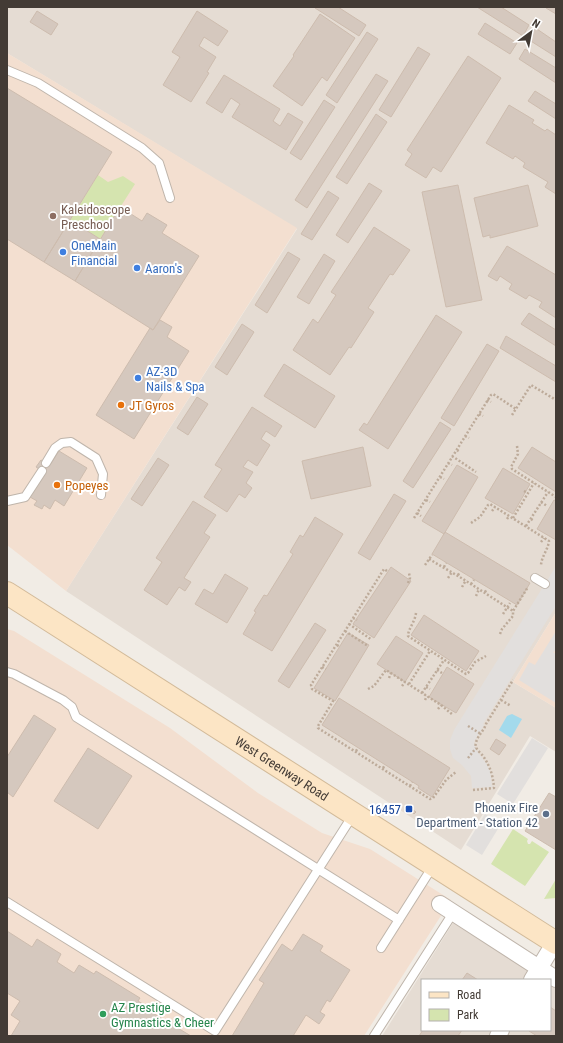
<svg xmlns="http://www.w3.org/2000/svg" width="563" height="1043" font-family="'Roboto Condensed',sans-serif">
  <style>
    .residential { fill: #e5dcd3 }
    .commercial { fill: #f3dfd0 }
    .green { fill: #d5e4af }
    .parking { fill: #e2dfdd }
    .water { fill: #a3daec }
    .building { fill: #d5c8be; stroke: #cdbcae }
    .lines { fill: none; stroke-linecap: round; stroke-linejoin: round }
    .service-casing { stroke: #bfb5ab; stroke-width: 10 }
    .minor-casing { stroke: #bfb5ab; stroke-width: 18 }
    .secondary-casing { stroke: #d2ba99; stroke-width: 24 }
    .path { stroke: #bdab9a; stroke-width: 2.5; stroke-dasharray: 2 2; stroke-linecap: butt }
    .service { stroke: #fff; stroke-width: 8 }
    .minor { stroke: #fff; stroke-width: 16 }
    .secondary { stroke: #fce5c5; stroke-width: 22 }
    .education-dot { fill: #8d6e63; stroke: #fff; stroke-width: 1.5 }
    .shop-dot { fill: #3f7fe0; stroke: #fff; stroke-width: 1.5 }
    .food-dot { fill: #e8710a; stroke: #fff; stroke-width: 1.5 }
    .transit-dot { fill: #1a4fb4; stroke: #fff; stroke-width: 1.5 }
    .service-dot { fill: #5c6f8a; stroke: #fff; stroke-width: 1.5 }
    .leisure-dot { fill: #2e9e5b; stroke: #fff; stroke-width: 1.5 }
    .labels { text-anchor: middle; dominant-baseline: central; stroke-width: 4; stroke-linejoin: round; paint-order: stroke }
    .education-label { font-size: 13px; fill: #785e54; stroke: #fff; text-anchor: start }
    .shop-label { font-size: 13px; fill: #366cbe; stroke: #fff; text-anchor: start }
    .food-label { font-size: 13px; fill: #c56008; stroke: #fff; text-anchor: start }
    .street-label { font-size: 13px; fill: #433b35; stroke: #fff }
    .service-label { font-size: 13px; fill: #4e5e75; stroke: #fff; text-anchor: end }
    .transit-label { font-size: 13px; fill: #164399; stroke: #fff; text-anchor: end }
    .leisure-label { font-size: 13px; fill: #27864d; stroke: #fff; text-anchor: start }
  </style>
  <rect width="100%" height="100%" fill="#f1ece5"/>
  <path class="residential" d="M7,7H556V612L513,682L556,708V752L530,736L461,850L66,591L297,229L7,53Z
    M453,923L544,980H422V1030H550V984L556,988V1036H382Z"/>
  <path class="commercial" d="M7,53L297,228L66,591L7,545Z
    M556,612V708L513,682Z
    M7,629L14,631L170,728L258,793L322,833L370,849L451,900L364,1036H7Z"/>
  <path class="green" d="M98,175L108,182L123,176L135,184L100,239L70,220Z
    M513,829L528,839L527,841L528,844H530L532,841L549,852L525,886L491,864Z
    M556,879V898L544,899Z"/>
  <path class="parking" d="M556,566V606L483,724L484,725L474,742L476,750L486,763L490,771L492,787L472,788L471,776L462,765L453,758L450,749V740L454,730Z
    M556,631V651L553,652L556,654V703L519,680L529,662L535,665Z
    M532,738L548,748L513,804L497,794Z
    M485,814L501,824L482,855L466,845Z"/>
  <path class="water" d="M512,714L522,719L511,738L499,730L507,716Z"/>
  <path class="building" d="M316,7H338L366,25L359,36L315,8Z
    M477,7H501L529,25L523,36Z
    M546,7H556V14L546,8Z
    M37,11L58,24L51,35L30,22Z
    M197,11L228,31L218,46L204,37L199,46L216,57L207,72L209,73L191,102L163,85L180,57L172,52Z
    M320,14L355,38L327,81L322,77L302,106L273,86L294,56L293,55Z
    M485,23L517,43L510,54L478,34Z
    M534,27L556,42V57L526,38Z
    M367,32L378,39L337,103L326,95Z
    M418,47L430,54L391,117L379,110Z
    M525,49L556,68V83L519,59Z
    M468,56L501,78L441,172L433,167L426,178L405,165L412,154L407,150Z
    M376,74L388,81L307,208L295,200Z
    M224,75L280,109L273,121L280,126L288,113L303,122L286,150L232,117L240,104L231,98L222,113L206,103Z
    M7,88L112,152L44,262L7,239Z
    M535,91L556,104V119L528,101Z
    M324,100L335,107L301,160L290,153Z
    M509,105L534,120L532,123L545,131L547,129L556,135V194L545,187L548,182L523,167L525,163L515,156L513,159L486,143Z
    M376,114L387,122L347,184L336,177Z
    M369,183L382,191L348,243L336,235Z
    M458,185L482,300L446,307L422,192Z
    M528,185L538,226L490,238V235L483,237L474,198Z
    M328,191L339,198L312,240L301,234Z
    M120,207L142,221L147,213L167,225L162,233L199,256L153,330L75,281Z
    M70,220L100,239L75,281L44,262Z
    M374,227L410,250L393,275L390,274L368,308L374,312L351,348L349,347L330,375L293,350L313,319L318,323L336,295L331,292Z
    M507,246L556,275V318L539,307L542,302L529,295L526,299L509,289L512,284L500,276L497,281L488,276Z
    M288,252L300,259L267,313L255,305Z
    M324,254L335,261L309,304L297,297Z
    M529,313L556,330V346L521,324Z
    M436,315L462,332L388,449L359,430L364,423L367,425Z
    M160,320L172,327L167,337L189,351L134,439L96,415L150,328L153,330Z
    M242,324L254,332L227,375L215,367Z
    M506,336L556,366V382L500,348Z
    M487,344L499,351L454,426L441,418Z
    M284,364L335,396L315,428L264,396Z
    M197,397L208,404L188,435L177,428Z
    M252,407L282,426L275,437L266,431L261,439L270,445L257,466L248,460L243,467L253,472L246,483L252,488L245,498L239,494L227,512L204,497L222,469L215,465Z
    M440,422L451,429L413,488L403,481Z
    M363,447L371,486L311,499L302,461Z
    M532,447L556,462V492L518,468Z
    M59,451L87,468L64,506L55,500L50,509L44,505L42,509L34,505L37,501L30,497L45,473L36,467L41,460L50,465Z
    M158,458L169,465L142,506L131,499Z
    M457,465L478,477L444,534L422,521Z
    M503,468L530,484L513,514L485,498Z
    M394,494L406,501L370,560L358,553Z
    M554,500L556,501V540L537,529Z
    M193,501L216,515L204,533L210,537L184,578L191,582L185,591L179,587L167,605L144,590L162,562L156,558Z
    M315,517L343,534L272,651L243,634L256,612L254,611L264,595L267,596L293,554L290,552L300,535L303,537Z
    M445,532L530,583L517,605L432,554Z
    M391,567L411,581L374,638L353,624Z
    M225,574L248,588L227,623L195,604L204,589L213,594Z
    M424,615L479,651L466,671L411,635Z
    M315,623L326,630L289,688L278,681Z
    M348,633L369,645L335,701L314,688Z
    M396,636L423,653L405,682L377,664Z
    M447,667L474,684L456,713L429,697Z
    M339,698L450,768L432,797L418,788L419,786L322,725Z
    M34,715L56,729L13,797L7,792V757Z
    M496,739L506,745L499,755L490,749Z
    M88,748L132,776L98,829L54,801Z
    M549,793L556,797V850L525,831Z
    M409,807L416,812L414,814L408,809Z
    M7,931L32,947L37,939L61,954L57,962L74,973L79,965L94,974L96,971L140,998L138,1001L152,1010L151,1012L191,1036H11L20,1021L11,1015L20,1001L7,993Z
    M303,934L323,946L320,951L350,970L330,1002L327,1000L320,1012L325,1015L319,1024L306,1015L293,1036H232L264,983L259,980L282,944L292,951Z
    M467,973L478,980H462Z
    M550,1007L556,1011V1036H537L529,1031L550,1030Z
    M423,1030H462L458,1036H419Z"/>
  <g class="lines">
    <g class="service-casing">
      <path id="service" d="M7,70L38,83L142,148L159,163L170,198
        M46,463L55,448L62,443L71,442L96,458L103,474L101,495
        M7,501L25,497L42,471
        M535,578L545,584
        M7,672L14,674L63,700L72,707L76,717L399,920
        M7,902L215,1031L353,815
        M381,948L433,866
        M374,1036L453,913"/>
    </g>
    <g class="minor-casing">
      <path id="minor" d="M440,904L556,979
        M532,980L555,942
        M498,1036L501,1030"/>
    </g>
    <g class="secondary-casing">
      <g id="secondary">
        <path id="s1" d="M7,593L556,943"/>
      </g>
    </g>
    <path class="path" d="M487,400L491,402
      M479,414L483,416
      M512,415L531,385L556,400
      M465,436L469,438
      M517,446L518,454L511,467L512,469L556,497
      M457,450L460,452
      M452,456L476,472
      M448,463L452,465
      M440,477L444,479
      M524,491L528,493
      M426,500L430,502
      M541,502L547,506
      M492,511L495,507
      M417,513L421,516
      M414,518L491,395L493,394L516,409
      M513,518L534,483
      M507,519L509,516
      M531,519L534,521
      M471,523L480,517L488,505L490,504L549,541C548,550 541,557 541,566
      M526,526L548,492
      M541,542L544,538
      M429,559L463,579L513,611
      M425,565L432,555
      M444,567L446,563
      M387,571L384,569L311,685L312,689L333,701L318,726V728L430,799L433,798L446,780L456,772
      M458,575L460,572
      M448,578L452,572
      M408,583L410,578L409,573
      M471,584L474,580
      M462,587L466,580
      M485,592L487,589
      M476,596L479,589
      M416,613C415,622 408,629 408,636L466,674L468,673L475,662L486,656
      M503,614L510,603
      M353,618L357,620
      M349,624L372,640
      M345,631L368,646
      M500,634L502,629L513,616V611L528,587
      M337,645L340,647
      M322,667L326,669
      M437,670L442,673
      M389,678L391,673
      M409,684L430,651
      M402,686L405,682
      M426,687L430,689
      M368,689L374,686L386,670L441,705L453,715
      M422,693L444,660
      M425,700L427,696
      M501,700L511,706
      M438,709L441,705
      M468,726L481,734
      M356,751L358,748
      M468,758L476,748
      M383,768L385,765
      M410,786L412,782
      M473,790L494,788C493,775 490,766 483,756C480,752 474,748 476,743C477,736 484,731 486,724L513,680"/>
    <use href="#service" class="service"/>
    <use href="#minor" class="minor"/>
    <use href="#secondary" class="secondary"/>
  </g>
  <circle class="education-dot" cx="53" cy="216" r="4"/>
  <g class="shop-dot">
    <circle cx="63" cy="252" r="4"/>
    <circle cx="137" cy="268" r="4"/>
    <circle cx="138" cy="378" r="4"/>
  </g>
  <g class="food-dot">
    <circle cx="121" cy="405" r="4"/>
    <circle cx="57" cy="485" r="4"/>
  </g>
  <rect class="transit-dot" x="405" y="805" width="8" height="8" rx="2"/>
  <circle class="service-dot" cx="546" cy="814" r="4"/>
  <circle class="leisure-dot" cx="103" cy="1014" r="4"/>
  <g class="labels">
    <g class="education-label">
      <text x="61" y="209">Kaleidoscope<tspan x="61" dy="15">Preschool</tspan></text>
    </g>
    <g class="shop-label">
      <text x="71" y="245">OneMain<tspan x="71" dy="15">Financial</tspan></text>
      <text x="145" y="268">Aaron's</text>
      <text x="146" y="371">AZ-3D<tspan x="146" dy="15">Nails &amp; Spa</tspan></text>
    </g>
    <g class="food-label">
      <text x="129" y="405">JT Gyros</text>
      <text x="65" y="485">Popeyes</text>
    </g>
    <g class="street-label">
      <text stroke="none"><textPath href="#s1" startOffset="326">West Greenway Road</textPath></text>
    </g>
    <g class="service-label">
      <text x="538" y="807">Phoenix Fire<tspan x="538" dy="15">Department - Station 42</tspan></text>
    </g>
    <g class="transit-label">
      <text x="401" y="809">16457</text>
    </g>
    <g class="leisure-label">
      <text x="111" y="1007">AZ Prestige<tspan x="111" dy="15">Gymnastics &amp; Cheer</tspan></text>
    </g>
  </g>
  <rect width="563" height="1043" fill="none" stroke="#433b35" stroke-width="16"/>
  <rect x="421" y="979" width="130" height="52" fill="#ffffff" stroke="#b4b1ae"/>
  <rect x="429" y="992" width="20" height="6" fill="#fce5c5" stroke="#b4b1ae"/>
  <text x="457" y="999" font-size="12" fill="#433b35">Road</text>
  <rect x="429" y="1009" width="20" height="12" fill="#d5e4af" stroke="#b4b1ae"/>
  <text x="457" y="1019" font-size="12" fill="#433b35">Park</text>
  <g transform="translate(531 32) rotate(32)" stroke="#ffffff" stroke-width="3" paint-order="stroke">
  <path d="M0-3L7 15L0 10L-7 15Z" fill="#433b35"/>
  <text y="-6" font-size="11" font-weight="bold" text-anchor="middle" fill="#433b35">N</text>
  </g>
</svg>
